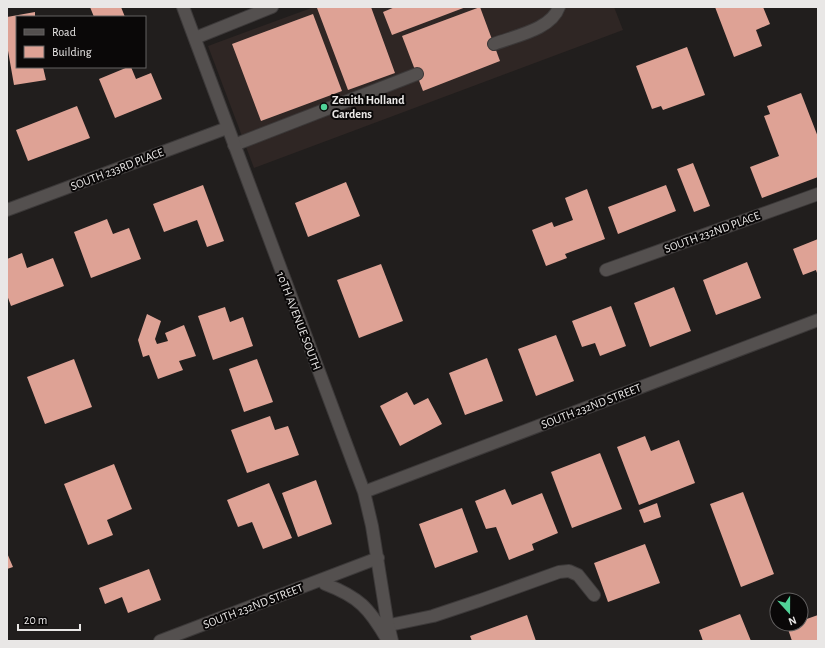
<svg xmlns="http://www.w3.org/2000/svg" width="825" height="648" font-family="'Alegreya Sans',sans-serif">
  <style>
    .built { fill: #2f2624 }
    .building { fill: #dea295 }
    .lines { fill: none; stroke-linecap: round; stroke-linejoin: round }
    .lane-casing { stroke: #3c3939; stroke-width: 14 }
    .street-casing { stroke: #3c3939; stroke-width: 14 }
    .lane { stroke: #54504f; stroke-width: 12 }
    .street { stroke: #54504f; stroke-width: 12 }
    .poi-dot { fill: #50d398; stroke: #0a0808; stroke-width: 1.5 }
    .labels { text-anchor: middle; dominant-baseline: central; stroke-width: 4; stroke-linejoin: round; paint-order: stroke }
    .poi-label { font-size: 12px; font-weight: bold; fill: #e9e7e6; stroke: #0a0808; text-anchor: start }
    .street-label { font-size: 12px; fill: #e9e7e6; stroke: #0a0808 }
  </style>
  <rect width="100%" height="100%" fill="#211e1d"/>
  <path class="built" d="M314,7H614L623,30L254,168L208,46Z"/>
  <path class="building" d="M90,7H121L125,17H94Z
    M320,7H371L395,73L348,90L317,8Z
    M395,7H466L392,35L383,12Z
    M480,7L500,61L423,91L402,36Z
    M715,7H763L770,24L756,30L762,46L734,57Z
    M35,12V17H17V67H43L46,80L14,85L7,45V17Z
    M313,14L342,91L261,121L232,44Z
    M687,47L705,95L663,110L661,106L652,109L636,66Z
    M128,67H131L136,79L151,73L162,99L115,118L99,79Z
    M801,93L818,137V177L762,198L750,167L779,156L764,116L770,114L767,106Z
    M77,106L90,138L28,161L16,130Z
    M693,163L710,206L694,212L677,169Z
    M346,182L360,216L308,237L295,203Z
    M203,185L224,241L207,247L197,220L164,232L153,204Z
    M666,185L676,211L618,234L608,207Z
    M587,189L605,239L565,254L567,258L546,266L532,230L552,222L554,227L573,220L565,198Z
    M107,219L113,234L129,228L141,259L91,278L74,232Z
    M818,239V276L816,270L803,275L793,249Z
    M22,253L27,268L53,258L64,286L11,306L7,295V259Z
    M747,262L761,298L716,315L703,280Z
    M381,264L403,321L359,338L337,280Z
    M674,287L691,331L650,347L634,303Z
    M611,306L626,346L600,356L595,343L582,347L572,321Z
    M225,307L230,322L243,317L253,346L213,360L198,316Z
    M147,314L161,321L155,339L157,344L168,341L165,333L184,325L196,356L179,361L183,370L158,379L149,355L143,357L138,340Z
    M556,335L574,381L536,396L518,349Z
    M487,358L503,401L465,415L449,373Z
    M74,359L92,407L45,424L27,377Z
    M257,359L273,402L244,412L229,369Z
    M407,392L414,405L428,398L442,424L400,446L380,406Z
    M270,416L275,430L288,426L299,455L247,473L231,430Z
    M645,436L651,451L679,440L695,483L639,505L617,447Z
    M600,453L622,509L572,528L551,472Z
    M114,464L132,509L107,520L113,535L88,545L64,484Z
    M316,480L332,524L298,537L282,493Z
    M269,483L292,538L263,549L252,522L238,527L227,500Z
    M505,489L512,505L542,493L558,533L532,544L534,550L509,560L496,527L486,529L475,501Z
    M743,492L774,574L741,587L710,504Z
    M657,503L661,517L644,523L639,510Z
    M462,508L478,552L435,568L419,524Z
    M645,544L660,583L608,602L594,563Z
    M7,553L13,567L7,569Z
    M149,569L161,600L128,613L122,597L105,604L99,588Z
    M740,614L751,641H703L699,630Z
    M527,615L536,641H472L470,636Z
    M818,615V641H792L787,626L793,624H801V621Z"/>
  <g class="lines">
    <g class="lane-casing">
      <path id="lane" d="M494,44C514,36 551,30 559,7
        M234,145L417,74
        M380,627L433,616L481,600L559,572L569,571L578,575L594,595"/>
    </g>
    <g class="street-casing">
      <path id="street" d="M183,7L364,492L372,526L387,620L392,641
        M195,38L272,7
        M7,210L227,128
        M606,270L818,194
        M364,492L818,320
        M323,580L325,584C359,597 369,608 387,639
        M160,641L378,558"/>
    </g>
    <use href="#lane" class="lane"/>
    <use href="#street" class="street"/>
  </g>
  <circle class="poi-dot" cx="324" cy="107" r="4"/>
  <g class="labels">
    <g class="poi-label">
      <text x="332" y="100">Zenith Holland<tspan x="332" dy="14">Gardens</tspan></text>
    </g>
    <g class="street-label">
      <text transform="translate(117 169) rotate(-21)">SOUTH 233RD PLACE</text>
      <text transform="translate(712 232) rotate(-20)">SOUTH 232ND PLACE</text>
      <text transform="translate(299 321) rotate(69)">10TH AVENUE SOUTH</text>
      <text transform="translate(591 406) rotate(-21)">SOUTH 232ND STREET</text>
      <text transform="translate(253 606) rotate(-21)">SOUTH 232ND STREET</text>
    </g>
  </g>
  <rect width="825" height="648" fill="none" stroke="#e9e7e6" stroke-width="16"/>
  <rect x="16" y="16" width="130" height="52" fill="#0a0808" stroke="#636161"/>
  <rect x="24" y="29" width="20" height="6" fill="#54504f" stroke="#636161"/>
  <text x="52" y="36" font-size="12" fill="#e9e7e6">Road</text>
  <rect x="24" y="46" width="20" height="12" fill="#dea295" stroke="#636161"/>
  <text x="52" y="56" font-size="12" fill="#e9e7e6">Building</text>
  <g transform="translate(789 612) rotate(159)"><circle r="19" fill="#0a0808" stroke="#636161"/>
  <path d="M0-3L7 15L0 10L-7 15Z" fill="#50d398"/>
  <text y="-6" font-size="11" font-weight="bold" text-anchor="middle" fill="#e9e7e6">N</text>
  </g>
  <path d="M18 624v6h62v-6" fill="none" stroke="#e9e7e6" stroke-width="2"/>
  <text x="24" y="624" font-size="12" fill="#e9e7e6" stroke="#0a0808" stroke-width="3" paint-order="stroke">20 m</text>
</svg>
